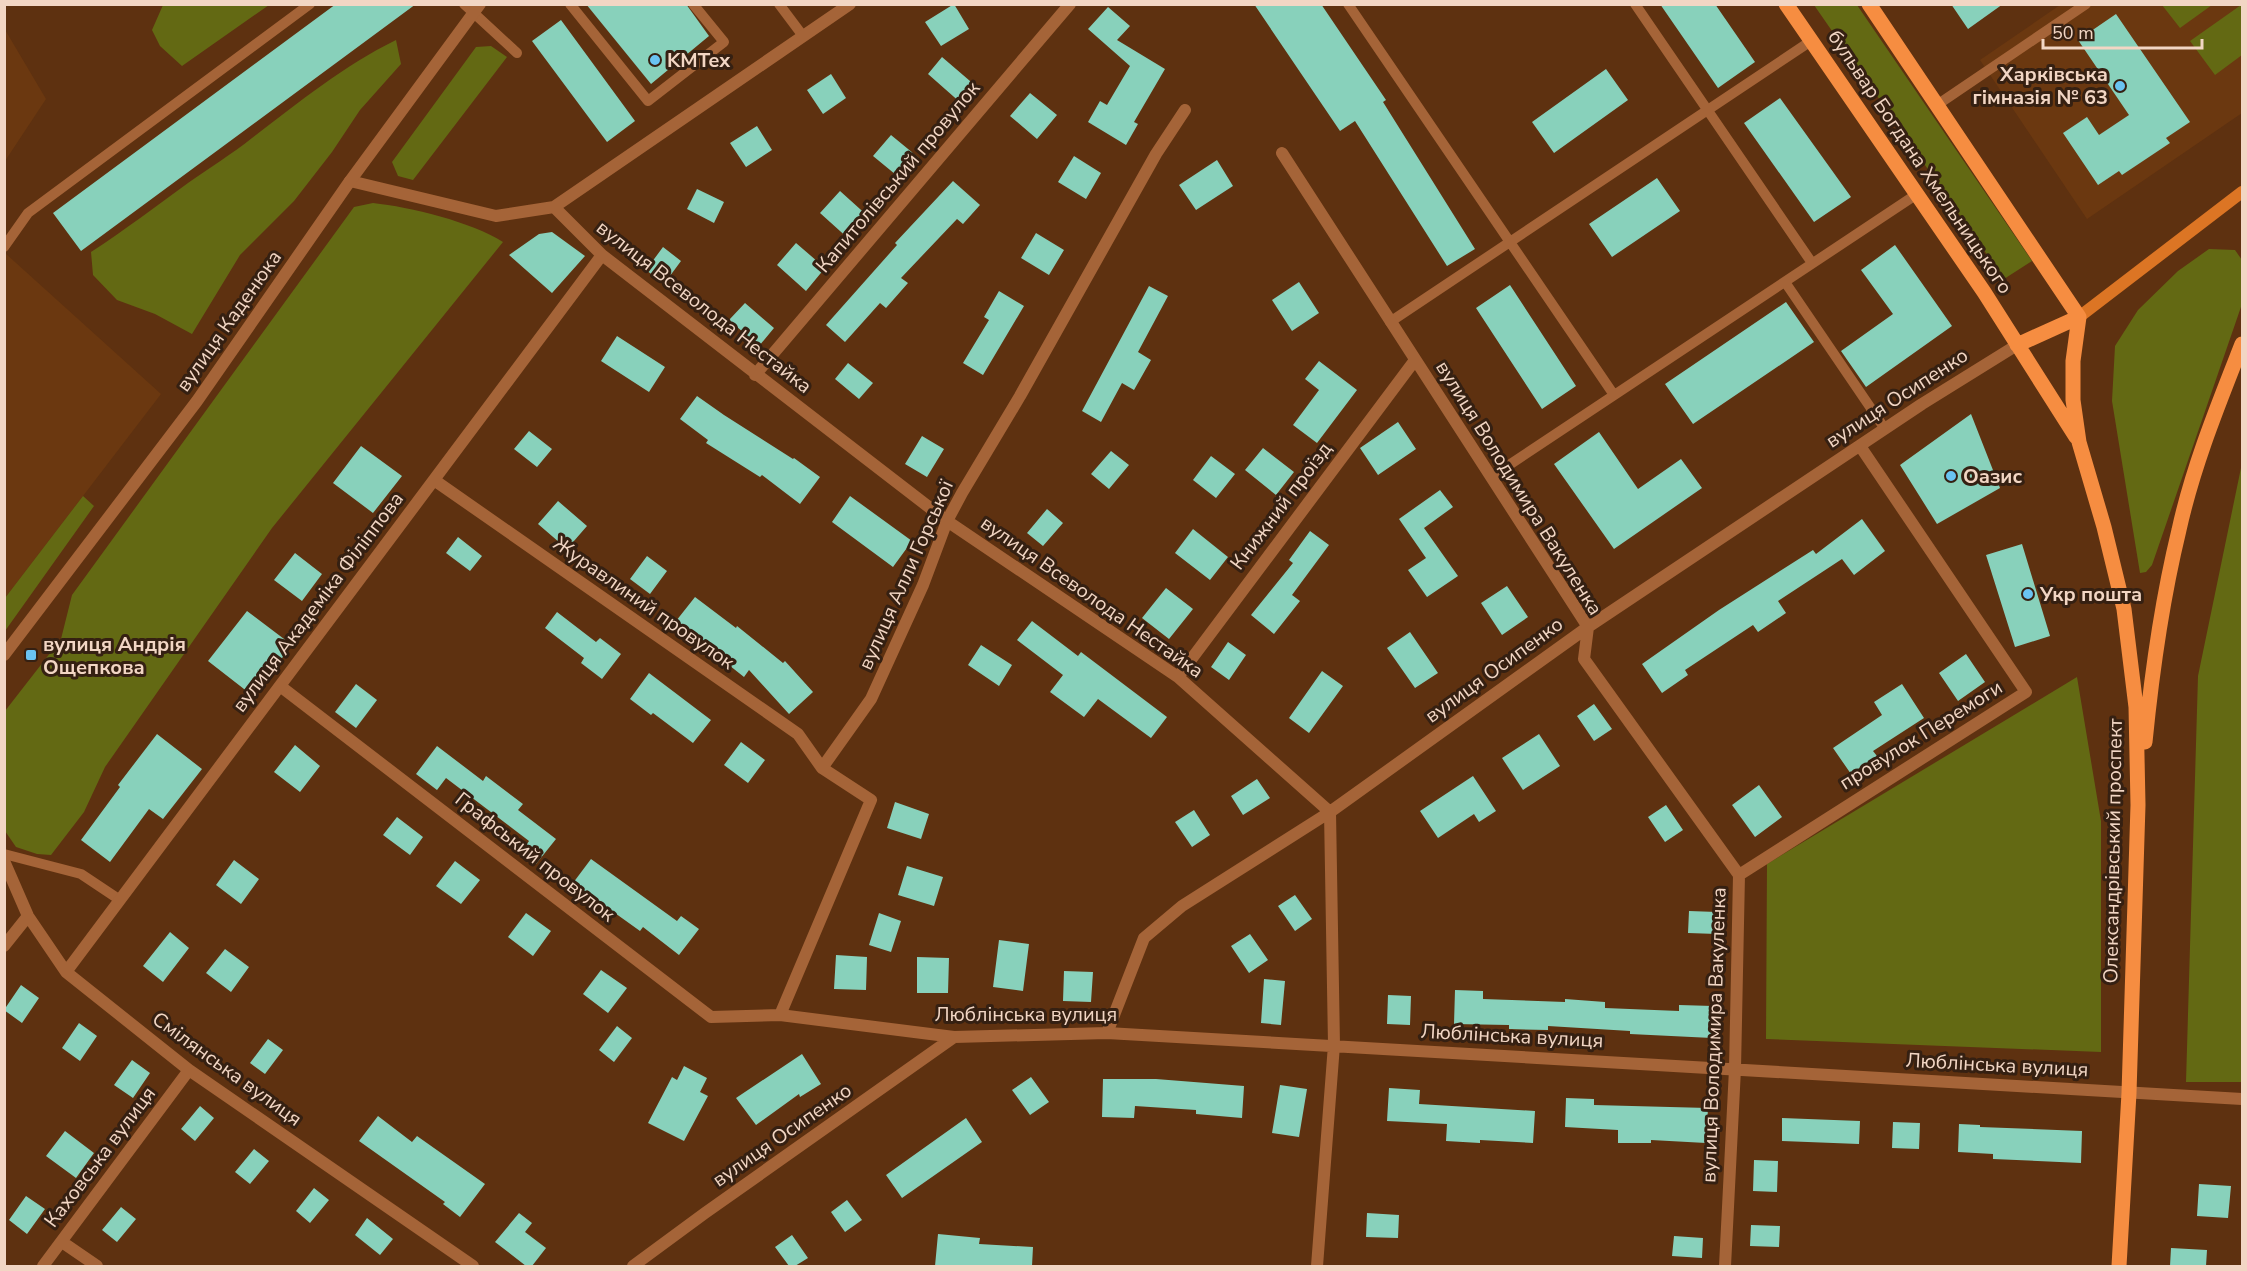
<svg xmlns="http://www.w3.org/2000/svg" width="2247" height="1271" font-family="'Nunito Sans',sans-serif">
  <style>
    .built { fill: #6b3810 }
    .green { fill: #636913 }
    .building { fill: #88d1bb }
    .lines { fill: none; stroke-linecap: round; stroke-linejoin: round }
    .service { stroke: #a56438; stroke-width: 10 }
    .minor { stroke: #a56438; stroke-width: 12 }
    .tertiary { stroke: #a56438; stroke-width: 12 }
    .secondary { stroke: #dc7524; stroke-width: 12 }
    .primary { stroke: #f68d41; stroke-width: 15 }
    .poi-dot { fill: #6ac3f1; stroke: #352012; stroke-width: 2 }
    .labels { text-anchor: middle; dominant-baseline: central; stroke-width: 6; stroke-linejoin: round; paint-order: stroke }
    .poi-label { font-size: 20px; font-weight: bold; fill: #f2d6c4; stroke: #352012; text-anchor: start }
    .street-label { font-size: 20px; fill: #f2d6c4; stroke: #352012 }
  </style>
  <rect width="100%" height="100%" fill="#5e3110"/>
  <path class="built" d="M2060,5H2242V113L2087,219L1980,60Z
    M4,28L46,99L5,161H4Z
    M5,253L161,394L5,598Z"/>
  <path class="green" d="M163,5V4L269,5L182,66L160,46L152,30Z
    M1814,5H1857L2032,261L2004,279Z
    M2162,5H2212L2180,28Z
    M2241,5L2242,55L2215,75L2190,41Z
    M396,40L401,64L360,110L332,152L294,201L240,255L192,334L155,314L117,300L93,275L91,252C125,230 156,206 188,183C209,168 232,154 252,138C298,103 343,66 396,40Z
    M491,46L507,57L413,180L398,176L392,162L476,47Z
    M373,203C410,207 472,222 503,242L272,528L105,767L84,812L51,855L37,854L16,847L5,831V711L61,639L72,595L354,207Z
    M2209,249L2235,250L2242,260V304L2152,565L2146,572L2140,573L2112,401L2115,346L2138,310L2178,271Z
    M2242,463V1082H2186L2198,676Z
    M83,496L94,506L5,631V598Z
    M2077,677L2101,821V1052L1766,1039L1767,864Z"/>
  <path class="building" d="M336,4H416L81,251L53,213Z
    M586,4H686L709,36L651,84Z
    M954,4L969,29L941,46L925,22Z
    M1254,4H1321L1386,100L1383,102L1475,249L1447,266L1355,121L1340,131Z
    M1660,4H1715L1755,62L1718,88Z
    M1951,4H2003L1968,29Z
    M1108,7L1130,26L1117,40L1165,69L1134,122L1138,124L1126,145L1088,122L1100,101L1107,105L1130,66L1088,29Z
    M2116,14L2190,122L2166,138L2170,143L2122,175L2119,171L2098,185L2063,133L2087,117L2099,135L2129,115L2078,40Z
    M561,20L635,121L607,142L532,41Z
    M942,57L977,87L962,104L928,74Z
    M1606,69L1628,100L1554,153L1532,122Z
    M831,74L846,98L823,114L807,90Z
    M1030,93L1057,115L1037,139L1010,116Z
    M1780,98L1851,197L1814,222L1744,123Z
    M757,126L772,150L746,167L730,143Z
    M891,135L919,158L901,179L873,156Z
    M1074,156L1101,173L1086,199L1058,182Z
    M1217,160L1233,186L1196,210L1179,185Z
    M1657,178L1680,211L1612,257L1589,224Z
    M953,181L980,205L963,224L957,219L901,278L908,283L886,308L880,303L845,342L826,325L897,245L895,243Z
    M697,189L724,202L714,223L687,209Z
    M840,191L870,218L850,240L820,213Z
    M552,232L585,256L552,293L509,255L539,234Z
    M1036,233L1064,250L1049,275L1021,258Z
    M796,243L825,268L806,291L777,265Z
    M1895,245L1952,326L1866,387L1841,351L1893,314L1861,270Z
    M663,247L681,261L664,284L646,270Z
    M1299,282L1319,313L1292,331L1272,300Z
    M1510,285L1576,386L1542,409L1476,308Z
    M1149,286L1168,296L1138,352L1151,360L1134,390L1122,383L1101,422L1082,411Z
    M999,291L1024,306L983,375L963,363L989,320L984,317Z
    M1786,302L1814,342L1693,424L1665,384Z
    M745,303L774,328L759,346L729,320Z
    M617,336L665,367L649,392L601,361Z
    M1319,361L1357,390L1317,443L1293,425L1319,390L1305,379Z
    M848,363L873,383L859,399L835,379Z
    M697,396L724,415L793,459L794,458L820,477L800,504L762,475L760,477L706,443L708,440L680,419Z
    M1971,414L2000,488L1937,524L1900,465Z
    M1398,422L1416,449L1378,475L1360,448Z
    M529,431L552,449L537,467L514,449Z
    M1599,432L1638,489L1681,459L1702,488L1614,549L1554,464Z
    M922,436L944,449L927,477L905,464Z
    M361,446L402,476L373,513L333,483Z
    M1263,448L1294,472L1276,495L1245,470Z
    M1111,451L1129,465L1109,489L1091,474Z
    M1211,456L1235,474L1216,498L1193,480Z
    M1440,490L1453,507L1424,528L1458,576L1427,597L1408,570L1426,558L1399,519Z
    M850,496L912,541L893,567L832,522Z
    M558,501L587,526L567,549L538,524Z
    M1047,509L1063,523L1043,546L1027,533Z
    M1862,519L1885,551L1854,575L1842,559L1778,601L1786,613L1758,632L1753,625L1685,670L1688,675L1662,693L1642,664L1719,610L1813,550L1816,554Z
    M1193,529L1228,557L1210,580L1175,553Z
    M1310,531L1329,545L1292,595L1300,601L1274,634L1251,615L1293,563L1289,560Z
    M458,537L482,556L470,571L446,553Z
    M2022,544L2050,636L2015,647L1986,555Z
    M295,553L322,574L302,601L274,580Z
    M647,556L667,571L650,594L630,579Z
    M1507,586L1528,617L1502,635L1481,603Z
    M1166,588L1193,609L1169,639L1142,618Z
    M695,597L736,628L737,626L783,663L785,661L813,692L789,714L749,670L744,677L715,654L716,652L676,621Z
    M247,611L292,645L253,696L208,661Z
    M557,612L596,642L600,638L621,654L602,679L581,663L584,658L545,628Z
    M1032,621L1078,656L1081,652L1167,717L1151,738L1098,699L1084,717L1050,692L1063,675L1017,640Z
    M1410,632L1438,673L1415,688L1387,648Z
    M1228,642L1246,655L1229,680L1211,667Z
    M981,645L1012,665L999,686L968,665Z
    M1966,654L1985,682L1958,701L1939,673Z
    M1322,671L1343,686L1309,733L1289,718Z
    M649,673L711,720L693,743L653,713L651,715L630,699Z
    M356,684L377,700L356,728L335,712Z
    M1902,684L1924,718L1873,751L1877,756L1851,774L1833,748L1882,715L1874,702Z
    M1594,704L1612,729L1594,741L1577,716Z
    M157,734L202,769L163,819L149,809L110,862L81,840L120,787L118,785Z
    M1539,734L1560,766L1523,790L1502,758Z
    M741,742L765,760L748,783L724,765Z
    M295,745L320,766L300,792L274,772Z
    M437,746L483,781L486,776L523,804L518,810L556,839L536,864L521,853L529,841L446,778L437,790L416,774Z
    M1473,776L1496,811L1479,822L1474,814L1438,838L1420,811Z
    M1257,779L1270,798L1243,815L1231,796Z
    M1759,785L1782,817L1755,837L1732,805Z
    M895,802L929,814L921,839L887,828Z
    M1666,805L1683,830L1665,842L1648,817Z
    M1194,810L1210,835L1192,847L1175,822Z
    M397,817L423,837L410,855L383,835Z
    M591,859L677,921L681,916L699,929L679,955L643,927L640,931L573,883Z
    M234,860L259,879L241,904L216,885Z
    M455,861L480,880L461,904L436,886Z
    M907,866L943,877L934,906L898,895Z
    M1295,895L1312,919L1295,931L1278,906Z
    M1689,911L1717,912V934L1688,933Z
    M526,913L551,931L533,956L508,937Z
    M879,913L901,921L891,952L869,945Z
    M170,932L189,948L163,982L143,966Z
    M1250,934L1268,960L1249,973L1231,946Z
    M999,940L1029,944L1023,991L993,987Z
    M225,949L249,967L231,992L206,973Z
    M836,955L867,957L866,990L834,989Z
    M917,957L949,958L948,993H917Z
    M601,970L627,988L608,1013L583,994Z
    M1064,971L1093,972L1091,1002L1063,1001Z
    M1264,979L1285,981L1281,1025L1261,1023Z
    M21,985L39,998L22,1023L4,1010Z
    M1455,990L1483,991V999L1565,1002V999L1605,1002V1008L1679,1011V1005L1713,1006L1712,1038L1630,1034V1031L1548,1026V1030L1509,1029V1025L1454,1024Z
    M1388,995L1411,996L1410,1025L1387,1024Z
    M79,1023L97,1036L80,1061L62,1048Z
    M617,1026L632,1038L614,1062L599,1050Z
    M268,1039L283,1050L265,1074L250,1063Z
    M802,1054L821,1084L800,1097L799,1094L756,1125L736,1098Z
    M132,1060L150,1073L133,1098L114,1085Z
    M684,1066L707,1078L700,1092L708,1096L684,1141L648,1123L672,1077L677,1080Z
    M1031,1077L1049,1102L1030,1115L1012,1090Z
    M1103,1079H1156L1244,1086L1242,1118L1196,1114V1110L1135,1106L1134,1118L1102,1117Z
    M1280,1085L1307,1089L1299,1137L1272,1133Z
    M1389,1088L1420,1090L1419,1104L1535,1111L1533,1143L1480,1140V1143L1446,1141L1447,1124L1387,1121Z
    M1566,1098L1594,1099V1105L1708,1108L1706,1143L1651,1140V1143H1618V1130L1565,1127Z
    M200,1106L214,1118L195,1141L181,1129Z
    M378,1116L412,1142L417,1136L485,1184L460,1217L443,1204L445,1202L359,1141Z
    M966,1118L982,1142L902,1198L886,1175Z
    M1782,1118L1860,1121L1859,1144L1782,1141Z
    M1893,1122L1920,1123L1919,1149L1892,1148Z
    M1959,1124L1980,1125V1127L2082,1131L2081,1163L1993,1159V1154L1958,1152Z
    M65,1131L94,1153L76,1178L46,1156Z
    M254,1149L269,1161L250,1184L235,1172Z
    M1754,1160L1778,1161L1777,1192L1753,1191Z
    M2199,1184L2231,1186L2228,1218L2197,1216Z
    M314,1188L329,1200L310,1223L296,1211Z
    M26,1196L45,1209L27,1234L9,1220Z
    M847,1200L862,1220L845,1232L831,1212Z
    M121,1207L136,1219L117,1242L102,1230Z
    M519,1213L532,1223L525,1232L546,1248L532,1266H526L495,1242Z
    M1367,1213L1399,1215L1398,1238L1366,1237Z
    M367,1218L393,1239L380,1255L355,1235Z
    M1751,1225L1780,1226L1779,1247L1750,1246Z
    M938,1234L980,1238L979,1244L1033,1247L1032,1266H935Z
    M792,1235L808,1258L795,1266H789L775,1247Z
    M1674,1236L1703,1238L1702,1258L1672,1256Z
    M2171,1248L2207,1250L2206,1266H2170Z"/>
  <g class="lines">
    <path class="service" d="M464,4L517,53
      M570,4L648,101L724,42L693,4
      M779,4L803,36
      M1348,4L1614,395
      M1635,4L1812,263
      M1937,105L2086,4
      M4,247L28,213L310,4
      M1785,282L1885,429
      M1390,322L1811,41
      M1491,477L1917,194
      M4,854L81,874L120,900"/>
    <path class="minor" d="M1282,153L1588,627L1584,659L1739,875L1735,1069L1725,1266
      M350,181L496,216L554,207L850,4
      M554,207L602,255L947,521L1178,677L1330,812L1334,1045L1317,1266
      M755,375L1070,4
      M434,480L798,734L822,768
      M1178,677L1415,360
      M280,686L711,1017L780,1015L954,1037L1107,1033L2242,1099
      M4,861L28,916L66,972L189,1070L473,1266
      M1739,875L2026,692L1860,446
      M4,946L28,916
      M66,972L602,255
      M780,1015L871,800L822,768L871,699L923,585L947,521L962,493L1020,396L1156,154L1185,110
      M1107,1033L1144,938L1182,906L1330,812L1588,627L1922,404L2017,345
      M62,1242L97,1266
      M43,1266L189,1070
      M633,1266L705,1213L954,1037"/>
    <path class="tertiary" d="M4,655L197,401L350,181L480,4"/>
    <path class="secondary" d="M2079,317L2242,192"/>
    <path class="primary" d="M1786,4L1984,292L2076,437
      M1869,4L2079,317
      M2079,317L2073,361V400L2079,442L2104,527L2124,609L2136,707L2138,805L2129,1093L2119,1266
      M2017,345L2079,317
      M2145,742C2152,671 2162,600 2179,530C2193,466 2218,405 2242,344"/>
  </g>
  <g class="poi-dot">
    <circle cx="655" cy="60" r="6"/>
    <circle cx="2120" cy="86" r="6"/>
    <circle cx="1951" cy="476" r="6"/>
    <circle cx="2028" cy="594" r="6"/>
    <rect x="25" y="649" width="12" height="12" rx="3"/>
  </g>
  <g class="labels">
    <g class="poi-label">
      <text x="667" y="60">KMTex</text>
      <text x="2108" y="74" text-anchor="end">Харківська<tspan x="2108" dy="23">гімназія № 63</tspan></text>
      <text x="1963" y="476">Оазис</text>
      <text x="2040" y="594">Укр пошта</text>
      <text x="43" y="644">вулиця Андрія<tspan x="43" dy="23">Ощепкова</tspan></text>
    </g>
    <g class="street-label">
      <text transform="translate(1920 162) rotate(56)">бульвар Богдана Хмельницького</text>
      <text transform="translate(898 177) rotate(-50)">Капитолівський провулок</text>
      <text transform="translate(704 307) rotate(38)">вулиця Всеволода Нестайка</text>
      <text transform="translate(229 321) rotate(-55)">вулиця Каденюка</text>
      <text transform="translate(1897 398) rotate(-33)">вулиця Осипенко</text>
      <text transform="translate(1519 488) rotate(58)">вулиця Володимира Вакуленка</text>
      <text transform="translate(1281 506) rotate(-53)">Книжний проїзд</text>
      <text transform="translate(906 575) rotate(-66)">вулиця Алли Горської</text>
      <text transform="translate(1092 597) rotate(35)">вулиця Всеволода Нестайка</text>
      <text transform="translate(318 602) rotate(-53)">вулиця Академіка Філіппова</text>
      <text transform="translate(644 603) rotate(35)">Журавлиний провулок</text>
      <text transform="translate(1494 670) rotate(-36)">вулиця Осипенко</text>
      <text transform="translate(1921 735) rotate(-32)">провулок Перемоги</text>
      <text transform="translate(2113 851) rotate(-89)">Олександрівський проспект</text>
      <text transform="translate(535 857) rotate(38)">Графський провулок</text>
      <text x="1026" y="1014">Люблінська вулиця</text>
      <text transform="translate(1714 1035) rotate(-88)">вулиця Володимира Вакуленка</text>
      <text transform="translate(1512 1036) rotate(3)">Люблінська вулиця</text>
      <text transform="translate(1997 1065) rotate(3)">Люблінська вулиця</text>
      <text transform="translate(227 1069) rotate(36)">Смілянська вулиця</text>
      <text transform="translate(782 1135) rotate(-35)">вулиця Осипенко</text>
      <text transform="translate(100 1157) rotate(-53)">Каховська вулиця</text>
    </g>
  </g>
  <rect width="2247" height="1271" fill="none" stroke="#f2d6c4" stroke-width="12"/>
  <path d="M2043 39v9h159v-9" fill="none" stroke="#f2d6c4" stroke-width="3"/>
  <text x="2052" y="39" font-size="18" fill="#f2d6c4" stroke="#352012" stroke-width="4.5" paint-order="stroke">50 m</text>
</svg>
